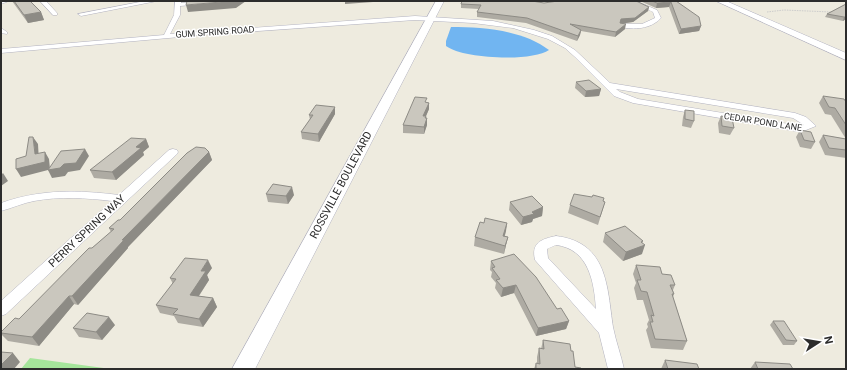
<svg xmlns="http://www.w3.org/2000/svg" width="847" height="370" font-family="Roboto,sans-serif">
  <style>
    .green { fill: #a5e59b }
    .water { fill: #71b5f1 }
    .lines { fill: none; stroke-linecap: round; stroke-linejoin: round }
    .street-casing { stroke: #b2b2c0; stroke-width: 1 }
    .secondary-casing { stroke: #b2b2c0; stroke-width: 1 }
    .path { stroke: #ccc; stroke-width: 1; stroke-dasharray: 1.5 1; stroke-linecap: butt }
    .street { fill: #fff; fill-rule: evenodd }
    .secondary { fill: #fff; fill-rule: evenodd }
    .wall { fill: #aeaba3 }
    .shaded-wall { fill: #8d8b85 }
    .building { fill: #cac7be; stroke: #8d8b85 }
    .labels { text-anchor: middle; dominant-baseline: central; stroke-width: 3; stroke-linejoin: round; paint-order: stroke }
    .far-street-label { font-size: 9px; fill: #2c2c2c; stroke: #fff }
    .street-label { font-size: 11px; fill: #2c2c2c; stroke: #fff }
  </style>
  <rect width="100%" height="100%" fill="#eeebdf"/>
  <path class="green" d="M30,358L111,369H21Z"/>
  <path class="water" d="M451,27C483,27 523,30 549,50C532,62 463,59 446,46V41Z"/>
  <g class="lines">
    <g class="street-casing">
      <path id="street" d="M1,1H9L1,4Z
        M40,1H46L57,13V15H53Z
        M145,1H157L81,16L78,14Z
        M175,1H181V3L201,2L204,4L180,6V15L170,34L415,16L493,21L534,30L552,36L575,50L610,83L795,113L806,117L816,126L801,132L633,103L614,96L575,57L565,48L548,39L513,28L473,23L415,20L202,35L1,53V49L164,35L174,15ZM616,89L793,118L804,125L801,126L638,99L620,92Z
        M629,1H636L657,10L661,18C651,29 634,30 620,27V25L622,24H642L655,18L653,12Z
        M1,28L7,32V34L1,33Z
        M173,149L177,150L178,152L177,154L6,314L1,316V301L112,201C86,198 60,196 34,201C23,203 12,208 1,211V203C41,189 78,190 119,195L169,150Z
        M556,236C608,242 607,287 613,327C616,342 621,355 624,369H608L599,333L535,260C531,243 541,239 556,236ZM556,245C589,249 594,282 596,309L548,258L547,249Z"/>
    </g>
    <g class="secondary-casing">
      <path id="secondary" d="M436,1H444L255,369H232Z
        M716,1H726L846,53V60Z"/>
    </g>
    <path class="path" d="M767,12L784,10L831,12"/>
    <use href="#street" class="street"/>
    <use href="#secondary" class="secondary"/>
  </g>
  <path class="wall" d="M12,1H30L41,12L44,20L28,23Z
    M640,1H676L701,26L699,31L679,34L669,7L656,8Z
    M816,1H846V2Z
    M544,3L649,7L648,11L633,22L622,23L625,29L615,37L581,31L580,35L577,41L526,23L477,17V12L479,9L461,8V4Z
    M846,4V19L843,21L825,17L827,14Z
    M576,82L601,89L599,96L585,97L575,88Z
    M823,96L846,102V139L831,115L825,114L819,103Z
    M427,102L429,103V109L426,116V118H427V125L424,134L403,133V125Z
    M685,110L694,121L691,128L682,126L683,117Z
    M335,114L319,142L302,139L301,132L310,120L309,115Z
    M721,116L734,128L730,135L719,133L718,123Z
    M800,130L815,142L811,149L800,147L796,137Z
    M823,135L846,139V158L825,155L819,142Z
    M146,139L149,147L143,152L144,155L116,180L94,178L90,170Z
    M209,152L212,160L128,247V248L78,305L74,304L39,346L8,341L1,334V332L19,319L92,248L111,232L109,228Z
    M266,194L294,195L288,204L268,202Z
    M603,201L605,202L598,225L568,213L570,205Z
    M510,202L543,207L542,216L533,219L532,222L521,225L509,210Z
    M484,223H507L505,236L508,237L506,245L504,254L474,246L475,237Z
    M605,233L642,243V254L623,261L603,242Z
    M491,261L557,309L569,321L566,329L536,336L514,293L501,297L495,288L496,283L491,277L492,272L490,270Z
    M636,265L662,274L675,285L673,290L674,294L673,297L687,341L683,350L651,348L646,330L648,327L647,324L649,320L643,300H637L634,288L636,283L633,274Z
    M212,268L207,275L209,280L199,296L213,298L217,307L203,327L178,323L174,316L160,313L156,305L173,284L170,278Z
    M773,321L797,341L794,345H783L770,325Z
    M115,325L102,340L79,337L73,328Z
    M543,340L571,351L575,367L581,369H534L536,363H537V357L539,348L541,349Z
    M665,360L699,369H661Z
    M755,362L793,369H750Z"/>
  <path class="shaded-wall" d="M233,1H246L236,8L188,12L186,5Z
    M345,1H387L345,4Z
    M671,2L669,7L656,8L657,3Z
    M649,7L648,11L633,22L619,24L621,19Z
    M41,12L44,20L28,23L24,15Z
    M844,17H846V19L843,21Z
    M626,24L625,29L615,37L616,32Z
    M701,26L699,31L679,34L681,29Z
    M581,30L580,35L577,41L578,36Z
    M601,89L599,96L585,97L586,91Z
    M429,103V109L423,123V116Z
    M335,107V114L319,142L318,134Z
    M426,116V121L427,118V125L424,134V127Z
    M33,137L38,144L39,162L35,154Z
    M146,139L149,147L143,152L144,155L116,180L112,172L136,147Z
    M85,149L89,156L80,170L68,172L65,176L52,178L48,170L21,177L16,169L45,152L49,159L50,169L64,164Z
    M209,152L212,160L128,247V248L78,305L72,296L122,240Z
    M3,173L8,181L1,186V175Z
    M292,187L294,195L288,204L286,196Z
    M543,207L542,216L533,219L532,222L521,225L523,217L532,212Z
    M507,223L506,231L502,244L503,236Z
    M508,237L506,245L504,254L505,246Z
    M643,241L640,247L645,245L642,254L623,261L626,252Z
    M208,260L212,268L207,275L209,280L194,303L190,295L201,271Z
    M516,285L514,293L501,297L503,288Z
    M69,296L74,304L39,346L32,337Z
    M213,298L217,307L203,327L199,319Z
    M109,317L115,325L102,340L96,332Z
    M569,321L566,329L536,336L538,328Z
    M13,353L20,362L14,369H1V365Z"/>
  <path class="building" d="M14,1H30L41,12L24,15Z
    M187,1H233L186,5Z
    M462,1H532L544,3L558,1H636L649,7L635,18L621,19L620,23L626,24L616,32L570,24L581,30L578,36L527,18L477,12L481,5L461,4Z
    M652,1H676L699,17L701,26L681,29L671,2L657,3Z
    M846,4V17H844L827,14Z
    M589,80L601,89L586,91L576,82Z
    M823,96L844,99L846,102V125L835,108L829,107Z
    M415,97L427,98L425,102L429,103L423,116H426L425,118H427L424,127L403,125Z
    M316,105L335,107L318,134L301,132L313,115H309Z
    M685,110L694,111V121L685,119Z
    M721,116L732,118L734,128L722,126Z
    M800,130L811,132L815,142L804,140Z
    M823,135L846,139V150L829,148Z
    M29,137H33L35,154L45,152V162L16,169V159L26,156Z
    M131,138L146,139L136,147L141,148L112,172L90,170Z
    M196,147L205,148L209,152L122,240H124L72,296H69L32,337L1,333V332L15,318L19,319L89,248H92L114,229L109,228L118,220H120L187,153Z
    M85,149L76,163L64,164L60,168L48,170L61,151Z
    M273,184L292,187L286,196L266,194Z
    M574,194L592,197L593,195L604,198L603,201L605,202L600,217L570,205Z
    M532,196L543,207L532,212L534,214L523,217L510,202Z
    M485,218L507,223L503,236L508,237L505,246L475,237L480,222L484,223Z
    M625,226L643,241L641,242L645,245L626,252L605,233Z
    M514,254L536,277L557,309L561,308L569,321L538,328L516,285L503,288L496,280L500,279L492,268L495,267L491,261Z
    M185,258L208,260L201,271H206L190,295L213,298L199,319L173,314L178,309L156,305L176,279L170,278Z
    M636,265L660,267L662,274L671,275L675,285H670L674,294H672L687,341L655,339L650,322H653L651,315L654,316L647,292L641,291L637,280H641Z
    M87,313L109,317L96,332L73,328Z
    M773,321H784L797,341L786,340Z
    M543,340L570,344L571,351H573L575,367L581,368V369H536V363L540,364L539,348L544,349Z
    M1,352L13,353L1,365Z
    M665,360L697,364L699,369H668Z
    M755,362L790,364L793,369H758Z"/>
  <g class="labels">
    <g class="far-street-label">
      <text transform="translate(215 32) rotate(-4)">GUM SPRING ROAD</text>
      <text transform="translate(763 122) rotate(9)">CEDAR POND LANE</text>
    </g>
    <g class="street-label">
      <text transform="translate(341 185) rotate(-62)">ROSSVILLE BOULEVARD</text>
      <text transform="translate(87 231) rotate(-43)">PERRY SPRING WAY</text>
    </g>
  </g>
  <rect width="847" height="370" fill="none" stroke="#2c2c2c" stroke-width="4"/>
  <g transform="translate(819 342) rotate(78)" stroke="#ffffff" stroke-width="3" paint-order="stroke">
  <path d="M0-3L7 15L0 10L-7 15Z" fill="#2c2c2c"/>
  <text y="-6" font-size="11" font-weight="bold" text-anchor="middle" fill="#2c2c2c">N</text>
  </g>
</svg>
